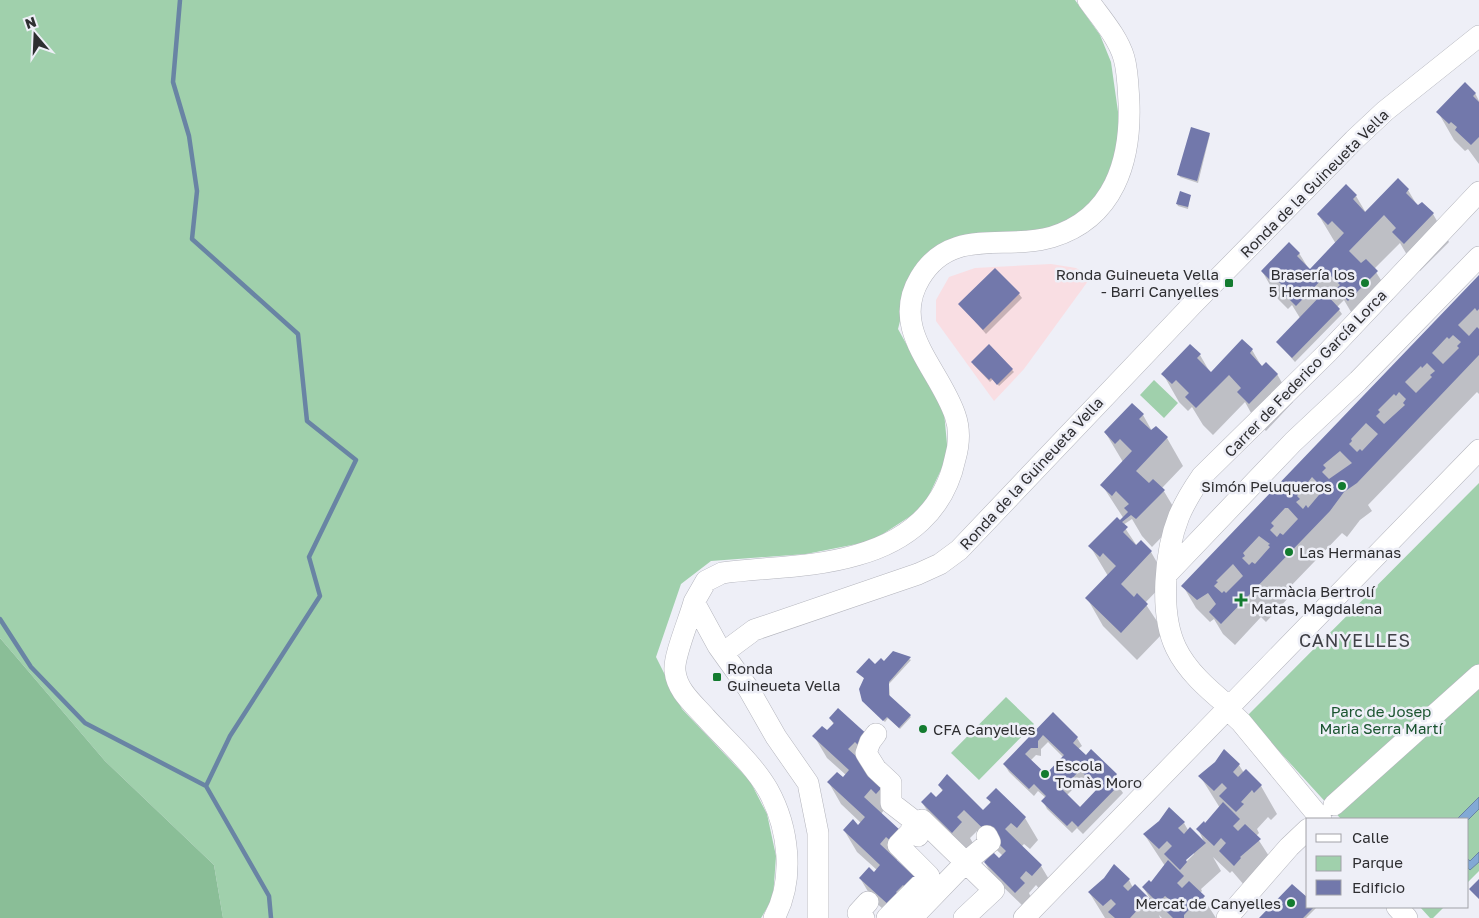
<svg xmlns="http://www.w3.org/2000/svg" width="1479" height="918" font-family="'Golos Text',sans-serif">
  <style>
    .industrial { fill: #f9dee3 }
    .green { fill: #a0d0ac }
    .forest { fill: #8abe97 }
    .water { fill: #82a9d5; stroke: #6984a4 }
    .shadow { fill: #0003; fill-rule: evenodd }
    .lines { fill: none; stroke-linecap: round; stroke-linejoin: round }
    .stream { stroke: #6984a4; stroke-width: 4.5 }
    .building { fill: #7278ab; fill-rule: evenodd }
    .minor-casing { stroke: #b4b5bd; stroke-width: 22 }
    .minor { stroke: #fff; stroke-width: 21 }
    .poi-dot { fill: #137b2f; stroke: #eeeff7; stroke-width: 2 }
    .labels { text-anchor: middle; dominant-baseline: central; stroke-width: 5; stroke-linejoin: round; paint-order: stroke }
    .street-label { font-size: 15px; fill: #2e2e31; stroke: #eeeff7 }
    .poi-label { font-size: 15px; fill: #2e2e31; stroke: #eeeff7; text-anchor: start }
    .park-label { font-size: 15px; fill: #1a542f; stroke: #eeeff7 }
    .quarter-label { font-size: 18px; letter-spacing: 1px; fill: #404147; stroke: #eeeff7 }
  </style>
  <rect width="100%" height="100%" fill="#eeeff7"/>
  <path class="industrial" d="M1051,264L1076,268L1091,277L1024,369L994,401L936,321V300L949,277L975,268Z"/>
  <path class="green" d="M0,0H1075L1100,35L1111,62L1120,126L1115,167L1098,195L1070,221L1041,231L955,237L933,250L910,281L898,329L944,412L948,455L923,508L872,541L806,554L711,561L681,584L656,657L682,709L750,781L767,814L776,856L773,898L761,918H223L214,865L105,761L0,638Z
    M1154,380L1178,403L1164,418L1140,395Z
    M1479,483V871L1468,882V819H1341L1247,716Z
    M1006,697L1034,724L979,780L951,753Z
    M1420,907H1444L1433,918H1430Z"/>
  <path class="forest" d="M0,638L105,761L214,865L223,918H0Z"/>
  <path class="water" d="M1479,797V809L1468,820L1457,819Z
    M1479,852V862L1470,870L1468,868V859L1470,861Z"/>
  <path class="shadow" d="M1475,93L1479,101V164L1468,149L1465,151L1454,140L1438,112Z
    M1210,134L1198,183L1180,177L1179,175Z
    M1408,190L1418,207L1433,214L1449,242L1420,271L1410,260L1400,243L1374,269L1393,299L1365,328L1354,317L1344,300L1337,307L1342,314L1295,362L1277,342L1300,318L1292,305L1288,309L1278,299L1262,271L1299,253L1310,271L1336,244L1318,214L1356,196L1366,213Z
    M1190,196L1188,209L1178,206L1177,204Z
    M1479,276V394L1477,392L1368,505L1372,511L1360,520L1347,537L1342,533L1287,590L1290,596L1266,622L1261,617L1235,645L1223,634L1214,619L1210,622L1196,608L1183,586Z
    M1019,294L1022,298L986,334L960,304Z
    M989,345L1014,372L999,386L993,379L990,382L973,364Z
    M1252,350L1262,367L1277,374L1293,402L1266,431L1255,420L1245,402L1213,435L1203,425L1192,407L1188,411L1179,402L1163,374L1200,355L1211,374Z
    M1143,415L1152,431L1156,428L1167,438L1183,466L1162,488L1180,518L1152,547L1142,536L1132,519L1123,525L1137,546L1141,542L1151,552L1167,580L1145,603L1164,632L1137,660L1103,626L1087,598L1108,576L1090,546L1124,519L1102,485L1123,462L1105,432Z
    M894,652L911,660L889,684L890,697L911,717L900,729L888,718L885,722L865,703V679L859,674L884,662Z
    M838,710L897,806L889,815L884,810L881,814L900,858L896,861L916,879L893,918L873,900L860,878L874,874L877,870L857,852L844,830L858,826L861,823L841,804L829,783L843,779L846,775L827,758L814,736L827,732L834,725L830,718Z
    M1053,714L1077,738L1082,746L1078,749L1086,756L1091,751L1116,775L1121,783L1118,785L1123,793L1083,834L1077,828L1072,833L1047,809L1043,801L1046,798L1038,791L1034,796L1009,772L1004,764ZM1048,742L1063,757L1046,775L1030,761L1036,755L1041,756V749ZM1085,777L1098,790L1081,808L1067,795Z
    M1239,765L1244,773L1246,771L1261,786L1277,814L1271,820L1268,817L1257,829L1259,833L1256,836L1276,867L1251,893L1232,871L1230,873L1213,857L1221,871L1201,889L1202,891L1200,893L1216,918H1162L1159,915L1160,918H1105L1089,892L1129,880L1133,888L1135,886L1151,900L1143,887L1151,884L1165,866L1144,834L1184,823L1188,830L1190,829L1205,844L1198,829L1205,825L1220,808L1200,776ZM1194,851V854L1182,866L1180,864Z
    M939,785L983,811L991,804L988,798L996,790L1025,818L1038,840L1030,849L1024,844L1021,847L1041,866L1050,881L1041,891L1036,885L1029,893L1032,900L1025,908L994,878L985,863L999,860L1003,856L977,831L970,838L974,845L966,854L935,824L922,802L937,799L943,792Z
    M1308,907L1316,908L1306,918H1261Z"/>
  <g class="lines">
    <path class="stream" d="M180,0L173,82L189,136L197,191L192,239L298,334L307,421L356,460L309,557L320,596L230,736L206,786L269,896L271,918
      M0,619L31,667L85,723L206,786"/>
  </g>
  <path class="building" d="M1465,82L1476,93L1473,96L1479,102V137L1471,145L1455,130L1457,127L1451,122L1449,124L1436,112Z
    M1191,127L1210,133L1197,181L1177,175Z
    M1398,178L1409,189L1406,193L1418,205L1422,202L1434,213L1404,244L1392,232L1396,228L1384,215L1349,251L1361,263L1366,259L1378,271L1348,301L1336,289L1340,285L1328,273L1296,306L1285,295L1288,291L1276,279L1272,282L1261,271L1289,242L1300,253L1297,256L1310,269L1344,233L1332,221L1328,225L1317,214L1346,184L1357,195L1353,199L1365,212Z
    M1180,191L1191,195L1188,207L1176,204Z
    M995,268L1020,293L983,330L958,304Z
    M1479,275V309L1477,311L1475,308L1458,325L1469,336L1477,327L1479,329V355L1357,483L1344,492L1330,511L1221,624L1209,612L1216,604L1208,593L1197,600L1181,586ZM1453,335L1461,342L1457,346L1459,348L1443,364L1432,353L1447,337L1449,339ZM1427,363L1435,371L1430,375L1432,377L1416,393L1405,382L1421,366L1422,368ZM1399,392L1406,399L1403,403L1405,405L1384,424L1376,416L1380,412L1378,410L1394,394L1396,396ZM1366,423L1378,434L1362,451L1360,449L1357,452L1349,444L1352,441L1351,439ZM1340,451L1352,463L1329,479L1322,472L1326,468L1323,465ZM1312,477L1324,489L1308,508L1306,505L1303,509L1296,502L1300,499L1297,496ZM1285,508H1288L1298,519L1283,535L1280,533L1277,537L1270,530L1274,526L1271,523ZM1259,536L1270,544L1268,545L1270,547L1255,564L1252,562L1249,565L1242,558L1245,556L1243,553ZM1233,564L1243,576L1226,593L1224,591L1222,593L1214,586L1218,582L1216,581Z
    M1324,292L1340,309L1292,358L1276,342Z
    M1242,339L1253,349L1250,353L1262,366L1266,362L1278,374L1249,404L1237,392L1241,388L1229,375L1196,408L1185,397L1189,393L1176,380L1172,384L1161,374L1190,344L1201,354L1197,358L1211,372Z
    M989,344L1013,369L997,385L991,378L989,380L971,362Z
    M1132,403L1144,414L1139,419L1151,430L1156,426L1168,437L1136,471L1149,483L1153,479L1165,490L1136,519L1131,515L1122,522L1128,527L1123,532L1136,545L1141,540L1152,551L1121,584L1134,597L1137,593L1148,604L1121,633L1085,598L1116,566L1103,553L1100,557L1088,546L1117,517L1120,520L1128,512L1124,508L1129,504L1116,491L1112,496L1100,485L1132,451L1120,439L1115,444L1104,432Z
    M893,651L911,657L889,682V695L911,715L899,728L887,717L883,721L862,701L859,689L864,678L856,672L869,658L875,664L881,658L884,661Z
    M838,708L870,737L860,747L855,742L848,749L886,783L876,794L871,789L864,797L901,831L892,842L886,837L880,844L916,878L907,889L903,885L896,892L900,896L891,907L859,878L869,867L874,872L880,865L843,830L853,819L858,825L865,817L827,782L837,772L843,777L849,770L812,736L822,726L827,730L834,723L829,718Z
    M1053,712L1078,737L1073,743L1086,755L1091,749L1117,774L1113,779L1119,785L1078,827L1072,821L1067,826L1041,801L1046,796L1034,784L1029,789L1003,764ZM1043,735L1064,755L1046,774L1025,754L1031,748H1038V741ZM1080,770L1098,788L1080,807L1062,789Z
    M1224,749L1240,764L1233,772L1238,777L1246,769L1262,785L1254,793L1252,790L1241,802L1244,804L1236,812L1219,796L1227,788L1222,783L1214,791L1198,776L1215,762Z
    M947,774L983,810L991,802L986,798L996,788L1026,817L1017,828L1011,823L1005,829L1042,865L1032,876L1026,871L1020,878L1025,883L1015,893L984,862L993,852L999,858L1006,851L964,810L957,817L962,822L952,833L921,802L931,792L936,797L943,790L938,785Z
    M1223,802L1240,819L1233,826L1238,831L1245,824L1261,839L1240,857L1241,858L1234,866L1219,851L1226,843L1221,838L1214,846L1196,829L1204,821L1205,823Z
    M1169,807L1185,822L1178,828L1184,834L1190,827L1206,843L1186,860L1187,862L1180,870L1164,854L1172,846L1167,841L1159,849L1143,834L1159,821Z
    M1168,860L1184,876L1177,883L1182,888L1189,881L1205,896L1198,904L1196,902L1184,915V918H1173L1163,908L1170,900L1165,896L1158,903L1142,887L1149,880L1151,882Z
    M1114,864L1130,879L1123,886L1128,891L1135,884L1151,900L1144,907L1142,905L1130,918H1115L1108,912L1116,904L1111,899L1103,906L1088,892L1104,878Z
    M1479,879V899L1469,889Z
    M1292,884L1308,898V907H1314L1303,918H1259Z"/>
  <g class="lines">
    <g class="minor-casing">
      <path id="minor" d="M1167,574L1293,442L1358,381L1479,257
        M694,602C690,618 673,657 675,671C677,691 694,704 706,718C727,741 753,764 768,790C789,828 795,880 774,918
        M723,653L754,630L918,574L940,564L959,550L1192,305L1354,140L1385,111L1479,36
        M876,734L870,742L866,753L876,769L891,783V803L913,820L911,832L918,836
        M1334,805L1479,675
        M1321,819L1241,722L1227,709V705C1208,689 1187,671 1176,648C1159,613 1165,551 1179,516C1185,502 1193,489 1202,476L1328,352L1479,192
        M1397,907L1407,918
        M818,918V833L808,783L776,737L748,688L718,646L694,602L706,581L722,573C767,567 813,568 857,555C907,541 944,511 955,459C959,445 960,429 955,415C939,368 889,329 920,278C951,226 1004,251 1052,237C1114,218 1131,161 1129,103C1128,88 1128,72 1124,58C1118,37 1100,17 1088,0
        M864,918L858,913L868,902
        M887,918L929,876L898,845L922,820L994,890L964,918
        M912,918L966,862L990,842L987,836
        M1024,918L1479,450
        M1227,918L1289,847L1308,829"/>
    </g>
    <use href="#minor" class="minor"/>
  </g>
  <g class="poi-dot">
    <rect x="1224" y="278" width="10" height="10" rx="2.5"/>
    <circle cx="1365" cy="283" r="5"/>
    <circle cx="1342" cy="486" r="5"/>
    <circle cx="1289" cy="552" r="5"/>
    <path d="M1238.5 592.5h5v5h5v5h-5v5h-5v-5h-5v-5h5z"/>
    <rect x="712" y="672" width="10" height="10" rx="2.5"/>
    <circle cx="923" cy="729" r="5"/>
    <circle cx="1045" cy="774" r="5"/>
    <circle cx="1291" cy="903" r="5"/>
  </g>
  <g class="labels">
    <g class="street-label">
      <text transform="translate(1314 183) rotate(-45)">Ronda de la Guineueta Vella</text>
      <text transform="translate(1305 373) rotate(-46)">Carrer de Federico García Lorca</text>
      <text transform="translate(1031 473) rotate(-47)">Ronda de la Guineueta Vella</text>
    </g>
    <g class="poi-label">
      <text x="1219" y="274" text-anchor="end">Ronda Guineueta Vella<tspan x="1219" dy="17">- Barri Canyelles</tspan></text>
      <text x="1355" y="274" text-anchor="end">Brasería los<tspan x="1355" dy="17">5 Hermanos</tspan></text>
      <text x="1332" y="486" text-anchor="end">Simón Peluqueros</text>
      <text x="1299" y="552">Las Hermanas</text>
      <text x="1251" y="591">Farmàcia Bertrolí<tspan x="1251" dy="17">Matas, Magdalena</tspan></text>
      <text x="727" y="668">Ronda<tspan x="727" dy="17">Guineueta Vella</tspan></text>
      <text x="933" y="729">CFA Canyelles</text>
      <text x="1055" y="765">Escola<tspan x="1055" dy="17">Tomàs Moro</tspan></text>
      <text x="1281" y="903" text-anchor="end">Mercat de Canyelles</text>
    </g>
    <g class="park-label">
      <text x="1381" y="711">Parc de Josep<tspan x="1381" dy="17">Maria Serra Martí</tspan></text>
    </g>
    <g class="quarter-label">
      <text x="1355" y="640">CANYELLES</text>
    </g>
  </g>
  <rect x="1306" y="818" width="162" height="90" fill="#eeeff7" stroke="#a1a2a8"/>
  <rect x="1316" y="834" width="25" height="8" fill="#ffffff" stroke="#a1a2a8"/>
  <text x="1352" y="843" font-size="15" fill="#2e2e31">Calle</text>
  <rect x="1316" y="856" width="25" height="15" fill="#a0d0ac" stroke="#a1a2a8"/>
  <text x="1352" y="868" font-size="15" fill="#2e2e31">Parque</text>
  <rect x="1316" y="880" width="25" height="15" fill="#7278ab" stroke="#a1a2a8"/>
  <text x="1352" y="893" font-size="15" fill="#2e2e31">Edificio</text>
  <g transform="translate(35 35) rotate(341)" stroke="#eeeff7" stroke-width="4" paint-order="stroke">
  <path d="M0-4L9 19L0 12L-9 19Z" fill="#2e2e31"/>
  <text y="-8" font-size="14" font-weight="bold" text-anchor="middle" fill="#2e2e31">N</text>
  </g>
</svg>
